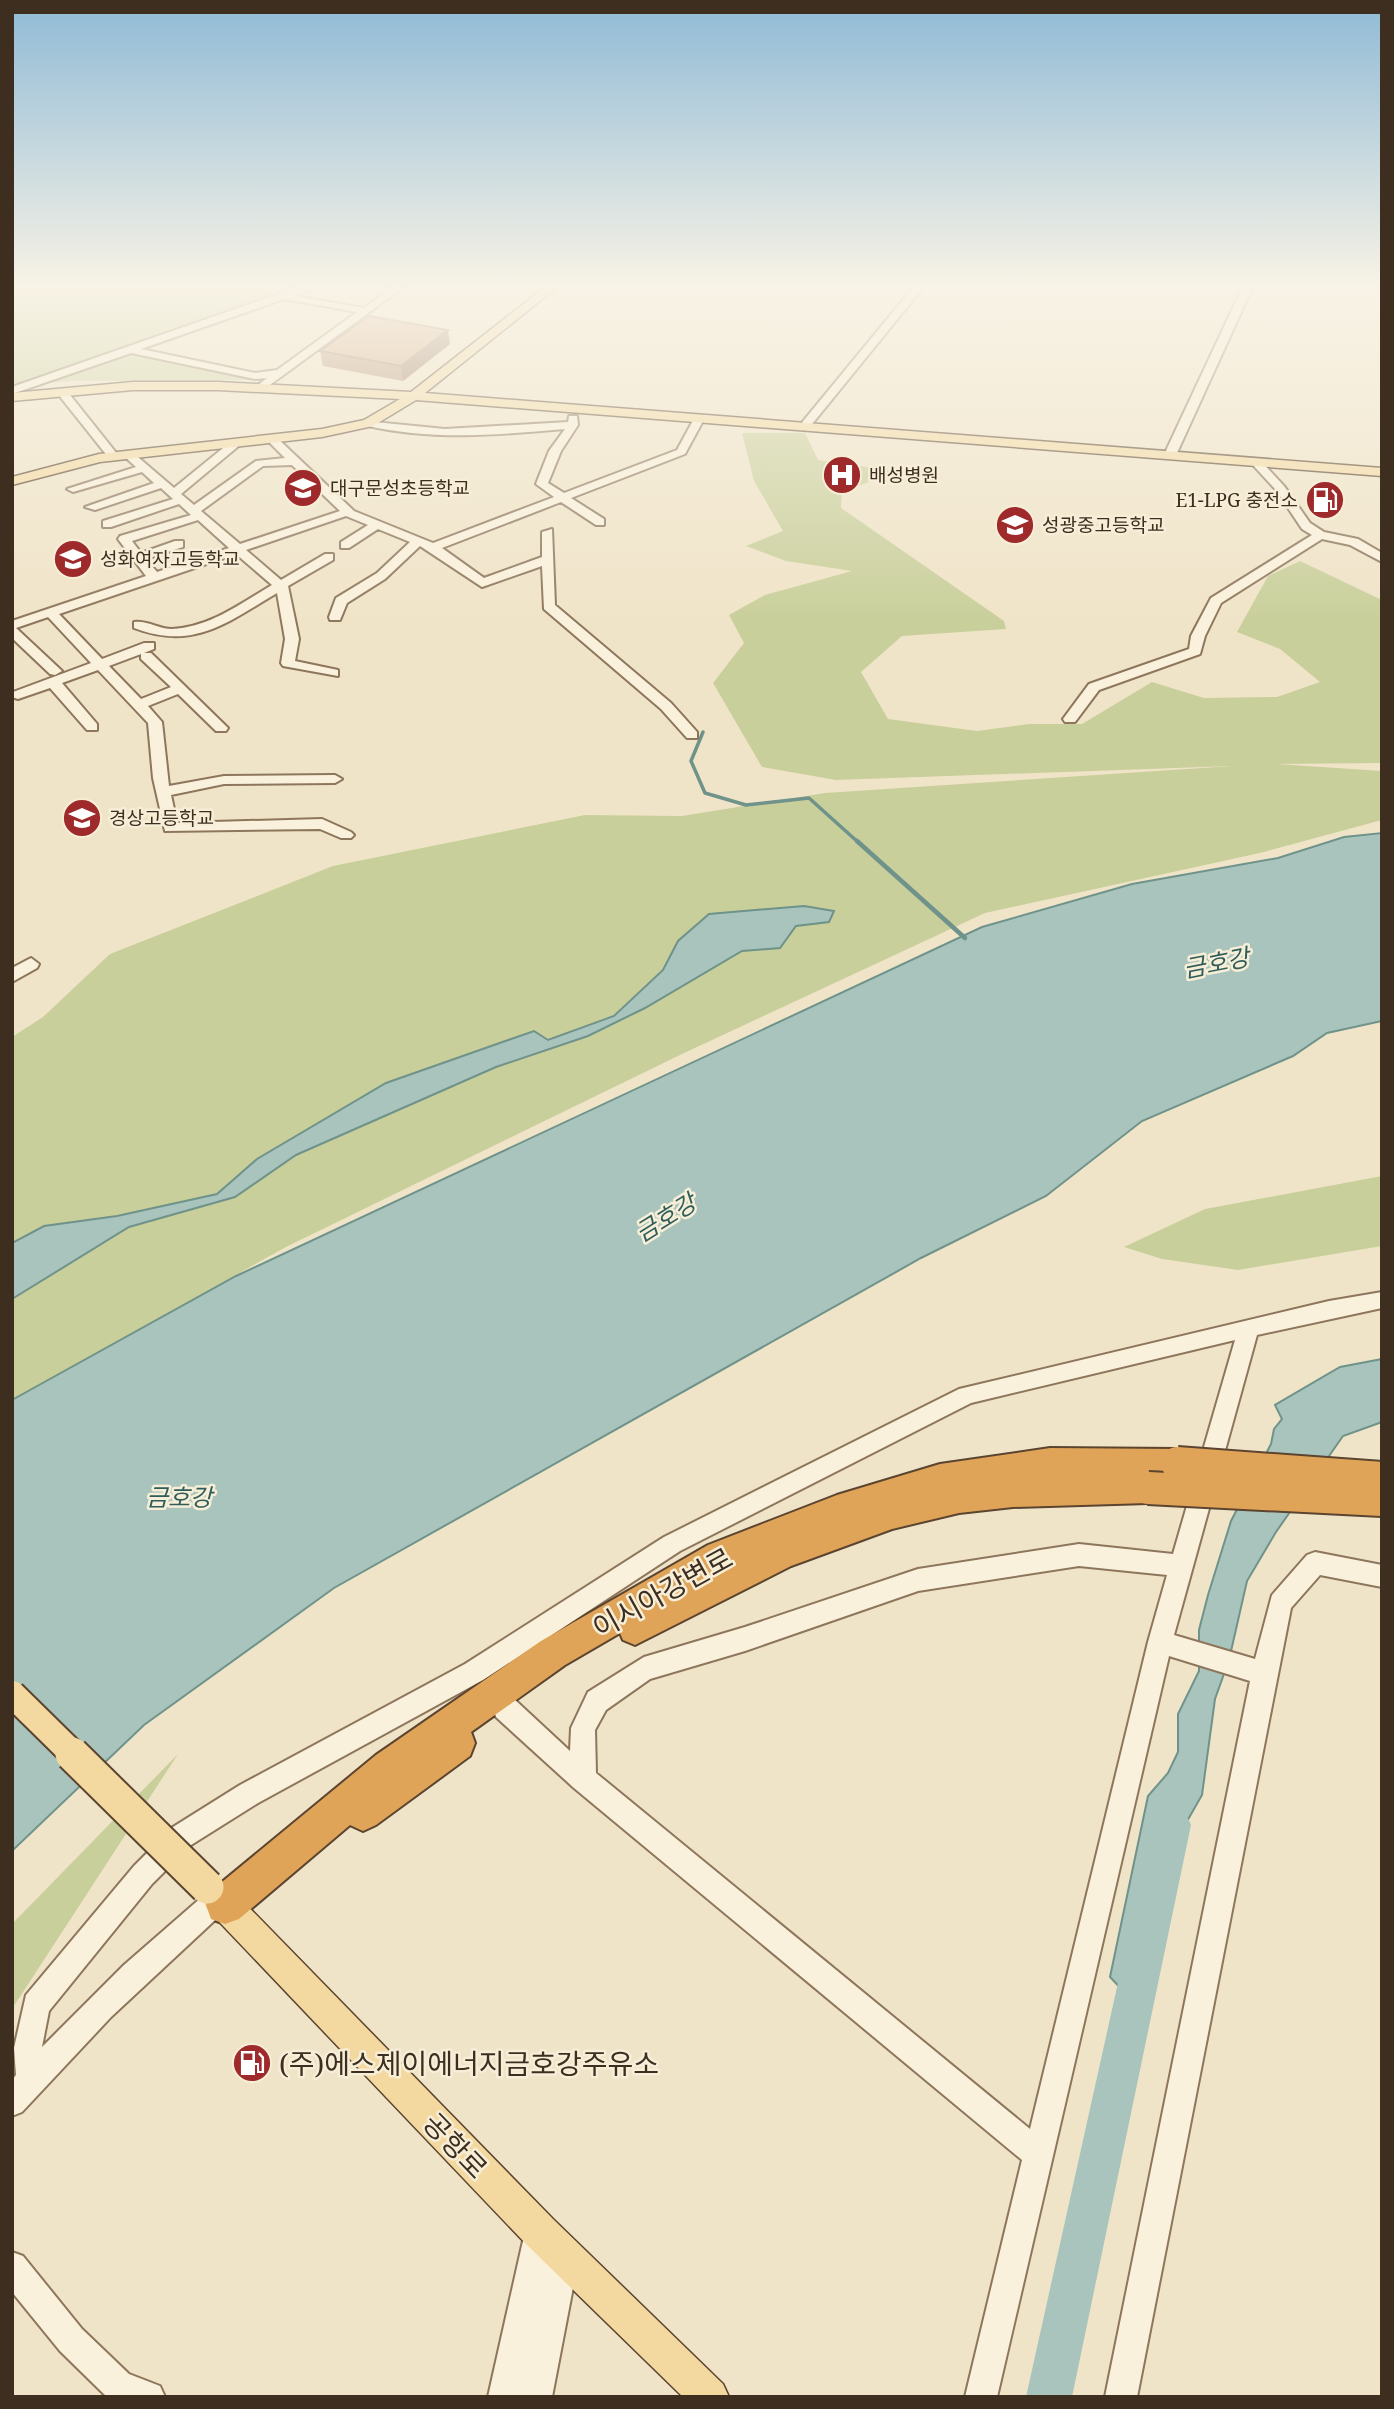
<svg xmlns="http://www.w3.org/2000/svg" width="1394" height="2409" font-family="'Noto Serif','Noto Sans KR',serif">
  <style>
    .green { fill: #c9cf9b }
    .water { fill: #a9c4bc; stroke: #6f938a; stroke-width: 2 }
    .lines { fill: none; stroke-linecap: round; stroke-linejoin: round }
    .stream-far1 { stroke: #6f938a; stroke-width: 3.5 }
    .stream { stroke: #6f938a; stroke-width: 4.5 }
    .river { fill: #a9c4bc; fill-rule: evenodd }
    .minor-casing { stroke: #8d765c; stroke-width: 4 }
    .major-casing { stroke: #5b4430; stroke-width: 3 }
    .highway-casing { stroke: #5b4430; stroke-width: 4 }
    .minor { fill: #faf1dc; fill-rule: evenodd }
    .major { fill: #f3d9a0; fill-rule: evenodd }
    .highway { fill: #e0a458; fill-rule: evenodd }
    .major-bridge-far1-casing { stroke: #5b4430; stroke-width: 30; stroke-linecap: butt }
    .major-bridge-casing { stroke: #5b4430; stroke-width: 37; stroke-linecap: butt }
    .highway-bridge-casing { stroke: #5b4430; stroke-width: 36; stroke-linecap: butt }
    .major-bridge-far1 { stroke: #f3d9a0; stroke-width: 26 }
    .major-bridge { stroke: #f3d9a0; stroke-width: 33 }
    .highway-bridge { stroke: #e0a458; stroke-width: 32 }
    .wall { fill: #b2896c }
    .shaded-wall { fill: #916f58 }
    .building { fill: #cf9f7d; stroke: #916f58; stroke-width: 2 }
    .labels { text-anchor: middle; dominant-baseline: central; stroke-width: 5; stroke-linejoin: round; paint-order: stroke }
    .far-poi-label { font-size: 19px; fill: #3d2e20; stroke: #f7eed8; text-anchor: start }
    .water-label { font-size: 24px; font-style: italic; fill: #2f5d5a; stroke: #f7eed8 }
    .near-street-label { font-size: 28px; fill: #3d2e20; stroke: #f7eed8 }
    .near-poi-label { font-size: 28px; fill: #3d2e20; stroke: #f7eed8; text-anchor: start }
  </style>
  <rect width="100%" height="100%" fill="#f0e4c8"/>
  <path class="green" d="M12,284H303L122,351L254,380L71,381L12,386Z
    M742,433H805L818,460L895,471L842,493L841,508L1004,621L1006,629L902,636L861,672L888,719L977,731L1029,724H1082L1152,682L1204,698L1277,697L1320,682L1280,649L1237,632L1268,576L1300,561L1382,600V763L1277,764L1382,771V820L1260,853L985,913L682,1054L286,1247L12,1400V1037L43,1017L110,954L333,866L585,815L682,816L825,793L1232,766L836,780L762,767L713,683L744,643L729,615L765,595L852,571L786,561L746,546L783,531L754,481Z
    M1382,1176V1246L1238,1270L1162,1259L1124,1247L1205,1209Z
    M178,1754L12,2009V1924Z"/>
  <path class="water" d="M1382,833V1021L1327,1033L1293,1056L1142,1121L1046,1196L921,1258L334,1588L144,1725L12,1851V1400L236,1276L982,927L1132,884L1278,858L1344,837Z
    M804,906L834,911L829,922L796,926L780,948L742,951L645,1008L588,1036L496,1067L296,1155L235,1197L129,1227L12,1299V1243L44,1226L117,1216L217,1194L257,1159L386,1083L534,1031L548,1040L614,1016L663,970L678,941L709,914Z
    M1382,1359V1422L1343,1436L1276,1532L1247,1581L1229,1660L1215,1699L1202,1795L1165,1860L1126,1994L1110,1977L1148,1796L1168,1773L1178,1752V1714L1199,1671V1630L1208,1595L1231,1521L1271,1444L1274,1429L1282,1419L1275,1405L1340,1367Z"/>
  <g class="lines">
    <path class="stream-far1" d="M703,732L691,761L705,793L746,805L809,798L859,843"/>
    <path class="stream" d="M857,841L965,938"/>
    <path class="river" d="M1172,1806L1185,1812L1191,1825L1072,2397H1026L1153,1825L1159,1812Z"/>
    <g class="minor-casing">
      <path id="minor" d="M307,284H318L311,290L295,296L364,308L397,284H408L263,390L254,388L267,378L255,379L131,353L12,394V387ZM284,299L357,312L277,370L255,373L141,349Z
        M916,284H926L808,429H800V425Z
        M1244,284H1254L1176,455L1166,457L1164,455Z
        M58,390H66L117,454V458H109L58,394Z
        M569,416H577L578,425L561,451L548,483L564,493L677,450L695,417L704,419L685,454L571,498L604,519V525H596L561,502L442,548L484,578L542,557V532L552,529L555,605L671,703L697,732V738H687L661,709L544,609L542,566L482,587L420,546L385,579L347,603L340,620H330L329,617L336,598L377,573L410,542L378,529L349,548H341V542L368,525L346,516L246,550L281,580L325,554H333V560L288,586L299,639L295,661L338,670V676L283,666L281,663L285,639L277,593C228,622 194,651 134,628V622C147,620 159,629 172,629C210,627 240,604 272,585L236,554L59,614L102,659L144,643H154V649L144,653H151L228,728L226,731H216L178,694L148,706L162,722L169,786L224,776L335,775L342,779L335,783L224,784L171,795L177,823L322,819L351,832L354,835L351,838H341L320,829L165,831L153,778L148,723L98,670L62,683L97,724V730H87L50,688L18,699L12,697L13,692L91,663L48,617L16,628L62,671L55,675L50,674L12,638V621L146,576L118,539L120,536L191,515L179,504L111,527H103V521L173,499L161,488L95,510L85,507L154,483L142,472L73,492L67,489L136,467L124,456V452H132L174,488L233,440H241V444L181,494L194,505L256,461L285,458L265,438L275,436L354,511L433,543L554,497L536,484L549,451L565,429C498,435 430,441 364,425V421L445,429L568,422ZM292,465L340,511L240,544L201,511L263,466ZM198,520L229,548L157,572L146,559L183,547V541H175L141,553L132,541ZM141,654V659L171,687L141,699L109,666Z
        M1252,460H1260L1284,486L1310,523L1324,532L1358,539L1382,553V562L1350,545L1322,539L1221,603L1205,636L1200,654L1099,690L1075,722H1065L1063,719L1089,684L1189,649L1191,636L1211,598L1312,535L1302,529L1276,490L1252,464Z
        M31,958L39,964L37,968L12,982V968Z
        M1382,1292V1308L1257,1335L1174,1635L1255,1659L1272,1595L1307,1555L1315,1552L1382,1565V1587L1320,1575L1291,1608L1137,2397H1105L1250,1681L1169,1656L997,2397H965L1022,2160L574,1788L496,1717L493,1708L496,1699L505,1696L514,1699L570,1751L571,1728L588,1692L644,1657L745,1627L918,1569L1079,1544L1173,1554L1235,1340L971,1403L680,1551L483,1680L258,1803L191,1845L152,1884L49,2011L42,2047L124,1965L210,1890L219,1886L228,1890L232,1899L228,1908L111,2017L22,2112L12,2116V2080L16,2075L14,2048L26,1995L134,1866L173,1827L240,1785L465,1664L664,1537L959,1389L1329,1301ZM1079,1566L1167,1575L1148,1642L1030,2129L596,1773L595,1730L606,1710L650,1679L745,1651L918,1591Z
        M540,2217L551,2221L555,2232L551,2250L553,2245L564,2241L575,2245L579,2256L552,2397H488L525,2232L529,2221Z
        M12,2252L23,2256L82,2329L129,2374L160,2386L165,2397H107L60,2351L12,2292Z"/>
    </g>
    <g class="major-casing">
      <path id="major" d="M549,284H561L425,393L1382,468V476L416,400L373,426L322,437L100,462L12,485V477L99,454L322,429L364,420L400,399L218,390H133L12,401V393L133,382H218L411,392Z
        M218,1882L229,1887L553,2219L723,2384L729,2397H683L527,2245L207,1909L202,1898L207,1887Z"/>
    </g>
    <g class="highway-casing">
      <path id="highway" d="M1050,1448L1177,1449L1188,1453L1193,1463L1188,1473L1177,1477H1158L1164,1488L1159,1498L1148,1503L1013,1507L959,1513L892,1529L791,1566L635,1645L623,1640L620,1633L565,1665L471,1732L475,1743L470,1756L376,1825L363,1831L350,1825L239,1919L225,1924L211,1919L206,1905L211,1891L376,1755L541,1641L708,1545L837,1495L940,1464Z"/>
    </g>
    <use href="#minor" class="minor"/>
    <use href="#major" class="major"/>
    <use href="#highway" class="highway"/>
    <g class="major-bridge-far1-casing">
      <path id="major-bridge-far1" d="M12,1694L74,1755"/>
    </g>
    <g class="major-bridge-casing">
      <path id="major-bridge" d="M72,1754L207,1887"/>
    </g>
    <g class="highway-bridge-casing">
      <path id="highway-bridge" d="M1177,1463L1382,1478
        M1148,1488L1382,1500"/>
    </g>
    <use href="#major-bridge-far1" class="major-bridge-far1"/>
    <use href="#major-bridge" class="major-bridge"/>
    <use href="#highway-bridge" class="highway-bridge"/>
  </g>
  <path class="wall" d="M450,344L403,381L323,366L320,351Z"/>
  <path class="shaded-wall" d="M448,330L450,344L403,381L401,366Z"/>
  <path class="building" d="M369,316L448,330L401,366L320,351Z"/>
  <linearGradient id="sky" x2="0" y2="1"><stop stop-color="#8fbad6"/><stop offset="0.46" stop-color="#f8f3e6"/><stop offset="1" stop-color="#f8f3e6" stop-opacity="0"/></linearGradient>
  <rect width="1394" height="622" fill="url(#sky)"/>
  <defs>
    <g id="hospital-disc" transform="scale(2.0125)"><circle r="9.5" fill="#9e2a2b" stroke="#f7eed8"/><path d="M-5-5h3v3.5h4V-5h3V5h-3V1.5h-4V5h-3Z" fill="#fff"/></g>
    <g id="school-disc" transform="scale(2.0125)"><circle r="9.5" fill="#9e2a2b" stroke="#f7eed8"/><path d="M0-5L7-2L0 1L-7-2ZM-4 1L0 2.5L4 1V4Q0 6-4 4Z" fill="#fff"/></g>
    <g id="fuel-disc" transform="scale(2.0125)"><circle r="9.5" fill="#9e2a2b" stroke="#f7eed8"/><path d="M-5.5-6h7V0h2V4h1.3V-2.5L3-4.5l.8-.8L6-3V5H2.5V1h-1V6h-7ZM-4.2-4.7v3.2H.2V-4.7Z" fill="#fff"/></g>
  </defs>
  <g fill-rule="evenodd">
    <use href="#hospital-disc" x="842" y="475"/>
    <use href="#school-disc" x="303" y="488"/>
    <use href="#fuel-disc" x="1325" y="500"/>
    <use href="#school-disc" x="1015" y="525"/>
    <use href="#school-disc" x="73" y="559"/>
    <use href="#school-disc" x="82" y="818"/>
    <use href="#fuel-disc" x="252" y="2063"/>
  </g>
  <g class="labels">
    <g class="far-poi-label">
      <text x="869" y="475">배성병원</text>
      <text x="330" y="488">대구문성초등학교</text>
      <text x="1298" y="500" text-anchor="end">E1-LPG 충전소</text>
      <text x="1042" y="525">성광중고등학교</text>
      <text x="100" y="559">성화여자고등학교</text>
      <text x="109" y="818">경상고등학교</text>
    </g>
    <g class="water-label">
      <text transform="translate(1216 962) rotate(-11)">금호강</text>
      <text transform="translate(665 1217) rotate(-32)">금호강</text>
      <text x="179" y="1496">금호강</text>
    </g>
    <g class="near-street-label">
      <text transform="translate(662 1592) rotate(-29)">이시아강변로</text>
      <text transform="translate(456 2145) rotate(46)">공항로</text>
    </g>
    <g class="near-poi-label">
      <text x="279" y="2063">(주)에스제이에너지금호강주유소</text>
    </g>
  </g>
  <rect width="1394" height="2409" fill="none" stroke="#3d2e20" stroke-width="28"/>
</svg>
